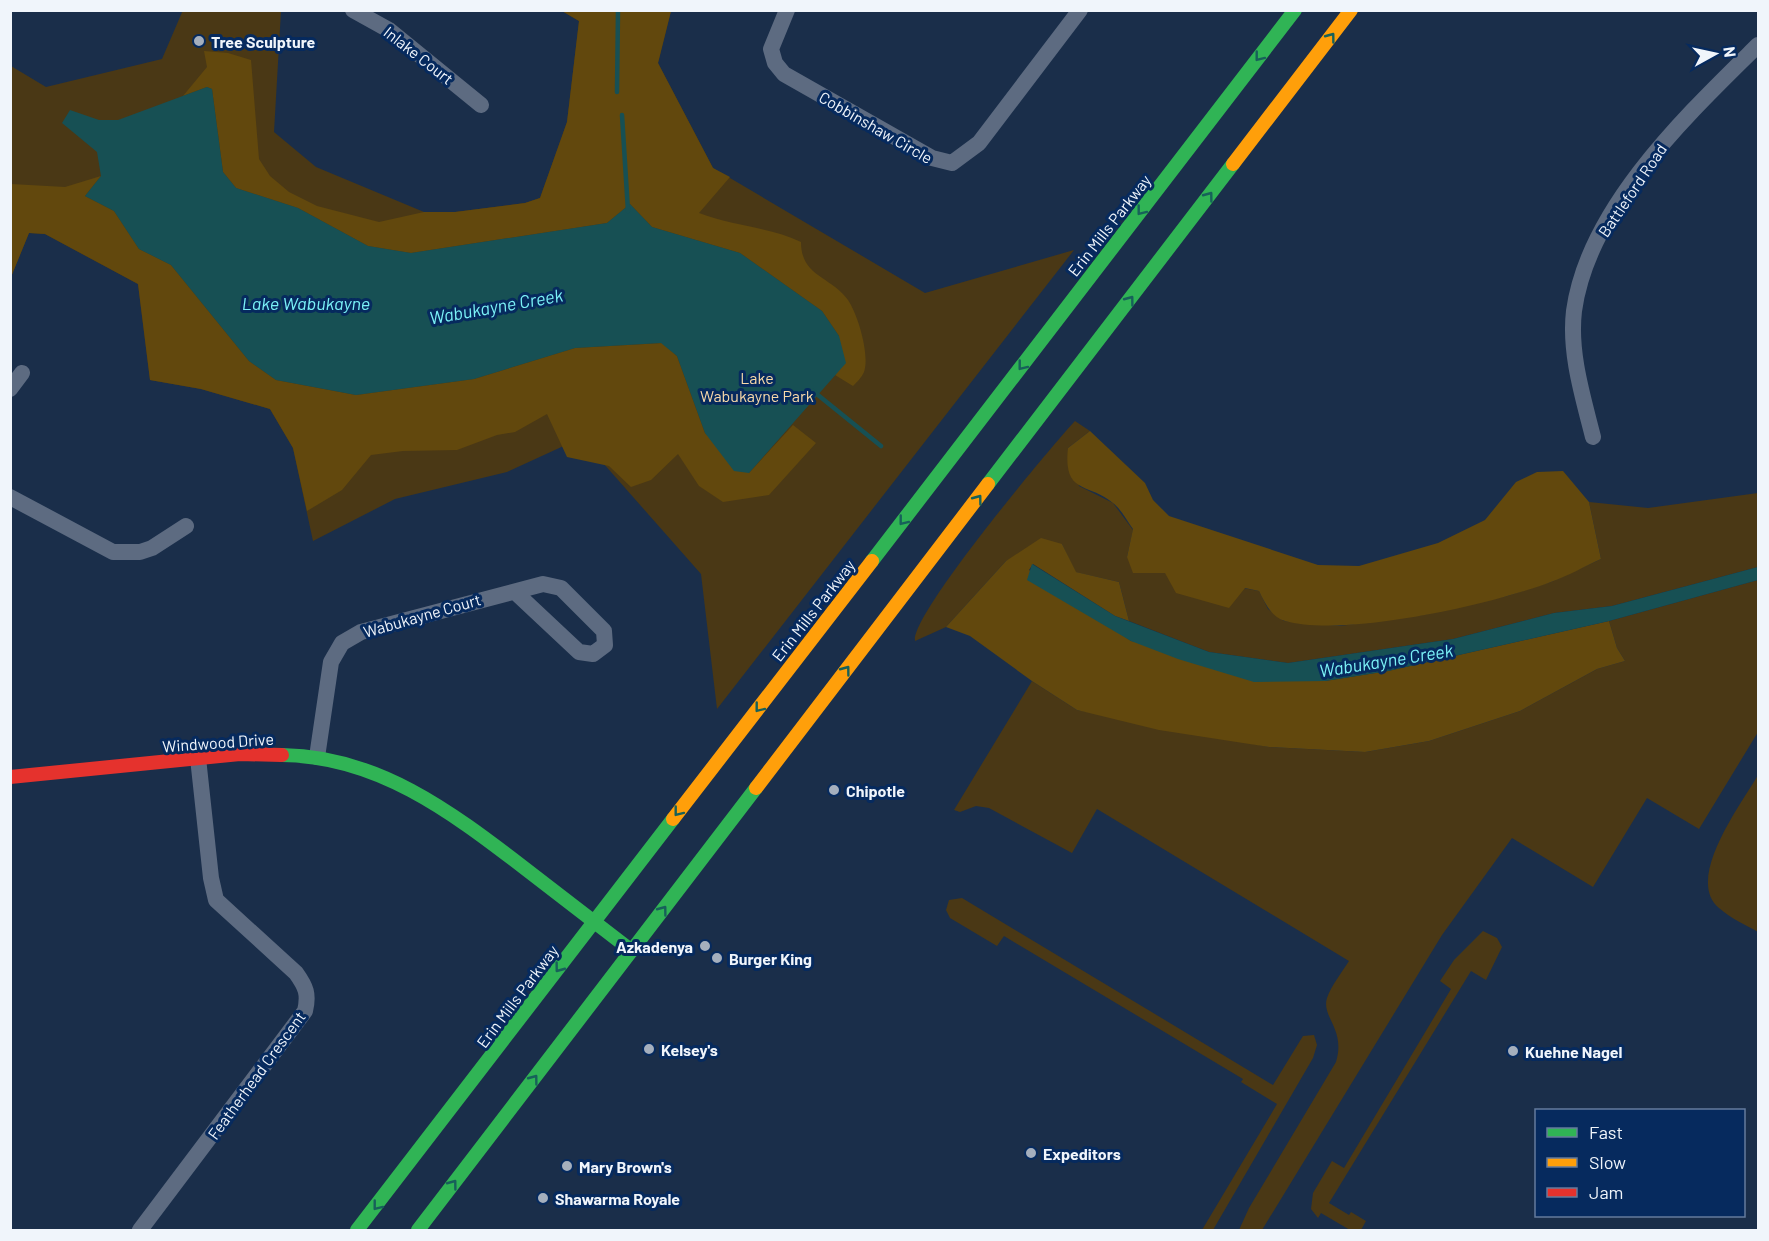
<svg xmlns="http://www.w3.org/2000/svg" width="1769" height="1241" font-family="Barlow,sans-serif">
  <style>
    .green { fill: #4a3815 }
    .forest { fill: #62480d }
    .water { fill: #175054 }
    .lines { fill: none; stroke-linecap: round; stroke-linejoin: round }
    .stream { stroke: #175054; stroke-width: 4.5 }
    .street { stroke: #5d6b81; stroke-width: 16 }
    .fast { stroke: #30b455; stroke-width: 14 }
    .slow { stroke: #ff9f0a; stroke-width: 14 }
    .jam { stroke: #e5322d; stroke-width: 14 }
    .oneway { stroke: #17615a }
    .poi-dot { fill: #a5afbd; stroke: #062a5e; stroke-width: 2 }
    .labels { text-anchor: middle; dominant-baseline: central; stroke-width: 6; stroke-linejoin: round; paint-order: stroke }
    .poi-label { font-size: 16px; font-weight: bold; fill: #f0f5fb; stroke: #062a5e; text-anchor: start }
    .street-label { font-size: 16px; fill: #f0f5fb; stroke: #062a5e }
    .park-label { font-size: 16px; fill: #f9daa9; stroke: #062a5e }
    .water-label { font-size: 18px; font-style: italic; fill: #7bf2f7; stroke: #062a5e }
  </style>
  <rect width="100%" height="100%" fill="#1a2e4a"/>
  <path class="green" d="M183,10L281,11L274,132L316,167L424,212H455L525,203L540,198L567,122L579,21L562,11H671L658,63L713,168L925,293L1074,250L717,709L701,574L581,438L507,472L395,499L313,541L293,448L270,409L201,389L150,380L138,284L45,234L29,233L11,277V66L46,87L162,59Z
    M1075,421L1090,431L1068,448L1079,486L1113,503L1133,530L1127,557L1165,573L1259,591L1268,609L1284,621L1340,626L1423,615L1507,596L1551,582L1601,559L1589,502L1648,508L1758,493V567L1612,606L1554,613L1453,639L1288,663L1209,652L1129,621L1119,582L1075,572L1062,544L1006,561L946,627L915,641C911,614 1049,449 1075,421Z
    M1758,580V732L1699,829L1647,798L1593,887L1512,838L1442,935L1262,1230H1239L1249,1208L1336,1062C1346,1029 1321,1017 1327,998C1331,986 1342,972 1349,961L1097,809L1072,853L989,808L976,806L960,812L954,810L1032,681L1077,710L1269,747L1365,752L1429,741L1520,711L1597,669L1625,661L1617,648L1609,621Z
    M1758,775V932C1746,925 1730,918 1719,908C1684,879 1742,803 1758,775Z
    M962,898L1273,1085L1303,1036L1314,1035L1317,1045L1313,1058L1213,1230H1202L1277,1104L1241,1082L1243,1079L1004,936L997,946L950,918L946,910L949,900Z
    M1483,931L1497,938L1502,947L1486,980L1471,971L1329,1203L1349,1215L1351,1212L1366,1221L1361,1230H1350L1321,1213L1318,1218L1311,1209L1313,1193L1332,1161L1344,1168L1451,989L1440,981L1454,960Z"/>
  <path class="forest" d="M562,11H671L658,63L713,168L730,177L699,213C732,226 770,227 801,242C801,277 831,276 848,300C858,315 870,355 864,372C862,377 857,382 853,386L835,375L839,336L822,311L740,253L652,227L630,204L607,223L411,253L368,246L298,208L236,188L223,172L212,89L207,87L183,96L207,67L204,51L228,53L251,60L259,159L270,176L289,192L317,206L379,222L424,212H455L525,203L540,198L567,122L579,21Z
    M101,176L85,196L114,211L139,249L171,265L249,361L276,380L356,395L474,379L575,348L662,343L677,356L705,433L749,473L793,425L816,443L769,495L723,502L699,486L678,454L651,480L631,487L609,466L567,457L547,414L515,432L497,435L457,450L403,451L371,455L342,490L307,511L293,448L270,409L201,389L150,380L138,284L45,234L29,233L11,277V184L65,187Z
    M1090,431L1145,483L1153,500L1169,516L1318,565L1359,566L1438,543L1485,520L1516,482L1537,472L1563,471L1589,502L1601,559C1585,566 1568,576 1551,582C1493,604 1344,638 1285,621C1271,617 1265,603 1259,591L1245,588L1229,608L1176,593L1165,573H1133L1127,557L1133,529C1127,521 1121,509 1113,503C1088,482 1063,495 1068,448Z
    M1041,538L1062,544L1076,572L1119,582L1129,621L1115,616L1033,564L1029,570L1131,641L1325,681L1388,671L1609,621L1617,648L1625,661L1597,669L1520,711L1429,741L1365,752L1269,747L1159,730L1077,710L1032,681L970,636L946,627L1006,561Z"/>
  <path class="water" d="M207,87L212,89L223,172L236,188L298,208L368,246L411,253L607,223L630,204L652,227L740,253L822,311L839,336L846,363L749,473L734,471L705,433L677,356L661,343L575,348L474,379L356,395L276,380L249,361L171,265L139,249L114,211L85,196L101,176L97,152L62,123L70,110L99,120H118Z
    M1032,564L1115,616L1209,652L1288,663L1453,639L1554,613L1612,606L1758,567V580L1609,621L1388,671L1325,681L1254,682L1178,659L1131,641L1027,580Z"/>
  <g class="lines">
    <path class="stream" d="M617,92L618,10
      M622,115L628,211
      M813,391L881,446"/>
    <path class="street" d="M353,10L389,30L481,105
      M787,10L771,49L775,63L784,74L932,158L952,163L979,143L1080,10
      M10,389L22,373
      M1593,437C1583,397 1569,353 1574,311C1588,208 1687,115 1758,45
      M10,497L113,552H140L152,548L186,526
      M317,757L331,662L342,643L361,632L543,584L561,588L604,631L605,645L593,654L579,652L515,592
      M140,1230L305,1011C309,994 306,987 296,973L216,900L211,878L198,758"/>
    <path class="fast" d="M988,484L1233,164
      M872,561L1295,10
      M282,755C377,756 450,811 523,867C559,895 596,923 632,951
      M357,1230L673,819
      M418,1230L756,788"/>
    <path class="slow" d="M1233,164L1351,10
      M756,788L988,484
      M673,819L872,561"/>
    <path class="jam" d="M10,777L240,754L282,755"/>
  </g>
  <defs><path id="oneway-chevron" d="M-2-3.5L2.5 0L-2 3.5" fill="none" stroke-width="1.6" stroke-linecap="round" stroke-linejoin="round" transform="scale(1.5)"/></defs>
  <g class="oneway">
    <use href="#oneway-chevron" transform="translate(1331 37) rotate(-53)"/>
    <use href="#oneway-chevron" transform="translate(1259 57) rotate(128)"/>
    <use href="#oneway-chevron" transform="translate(1209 196) rotate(-53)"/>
    <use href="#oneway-chevron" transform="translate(1141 211) rotate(128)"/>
    <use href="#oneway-chevron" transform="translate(1130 300) rotate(-53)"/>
    <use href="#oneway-chevron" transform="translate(1022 366) rotate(128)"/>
    <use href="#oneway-chevron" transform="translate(978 499) rotate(-53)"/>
    <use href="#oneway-chevron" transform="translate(903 521) rotate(128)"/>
    <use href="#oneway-chevron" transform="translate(846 670) rotate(-53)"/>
    <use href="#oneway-chevron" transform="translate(759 708) rotate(128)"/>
    <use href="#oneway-chevron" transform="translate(678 812) rotate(128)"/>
    <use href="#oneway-chevron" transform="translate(663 910) rotate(-53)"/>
    <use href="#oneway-chevron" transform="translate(559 968) rotate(127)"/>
    <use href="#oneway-chevron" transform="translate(534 1079) rotate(-53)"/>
    <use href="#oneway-chevron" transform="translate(453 1184) rotate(-53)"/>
    <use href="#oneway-chevron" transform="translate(377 1206) rotate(128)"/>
  </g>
  <g class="poi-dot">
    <circle cx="199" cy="41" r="6"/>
    <circle cx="834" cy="790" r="6"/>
    <circle cx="705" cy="946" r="6"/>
    <circle cx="717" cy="958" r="6"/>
    <circle cx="649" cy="1049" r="6"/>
    <circle cx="1513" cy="1051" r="6"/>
    <circle cx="1031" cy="1153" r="6"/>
    <circle cx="567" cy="1166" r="6"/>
    <circle cx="543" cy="1198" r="6"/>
  </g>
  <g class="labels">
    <g class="poi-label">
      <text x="211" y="41">Tree Sculpture</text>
      <text x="846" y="790">Chipotle</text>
      <text x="693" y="946" text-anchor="end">Azkadenya</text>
      <text x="729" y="958">Burger King</text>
      <text x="661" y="1049">Kelsey's</text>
      <text x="1525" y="1051">Kuehne Nagel</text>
      <text x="1043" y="1153">Expeditors</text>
      <text x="579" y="1166">Mary Brown's</text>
      <text x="555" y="1198">Shawarma Royale</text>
    </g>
    <g class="street-label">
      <text transform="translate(419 55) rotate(38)">Inlake Court</text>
      <text transform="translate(876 127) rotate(30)">Cobbinshaw Circle</text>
      <text transform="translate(1632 190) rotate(-56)">Battleford Road</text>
      <text transform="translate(1109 225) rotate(-52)">Erin Mills Parkway</text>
      <text transform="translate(813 610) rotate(-52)">Erin Mills Parkway</text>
      <text transform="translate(422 615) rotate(-16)">Wabukayne Court</text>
      <text transform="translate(218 742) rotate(-4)">Windwood Drive</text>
      <text transform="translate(517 996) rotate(-53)">Erin Mills Parkway</text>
      <text transform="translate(256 1075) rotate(-54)">Featherhead Crescent</text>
    </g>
    <g class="park-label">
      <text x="757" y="377">Lake<tspan x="757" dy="18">Wabukayne Park</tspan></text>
    </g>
    <g class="water-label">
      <text x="306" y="303">Lake Wabukayne</text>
      <text transform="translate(496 306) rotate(-10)">Wabukayne Creek</text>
      <text transform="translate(1386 660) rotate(-9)">Wabukayne Creek</text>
    </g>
  </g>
  <rect width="1769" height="1241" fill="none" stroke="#f0f5fb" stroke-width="24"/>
  <rect x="1535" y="1109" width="210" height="108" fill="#062a5e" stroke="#647b9d" stroke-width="1.5"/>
  <rect x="1547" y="1128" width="30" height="9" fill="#30b455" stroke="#647b9d" stroke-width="1.5"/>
  <text x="1589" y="1139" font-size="18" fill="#f0f5fb">Fast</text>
  <rect x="1547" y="1158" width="30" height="9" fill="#ff9f0a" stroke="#647b9d" stroke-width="1.5"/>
  <text x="1589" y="1169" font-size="18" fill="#f0f5fb">Slow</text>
  <rect x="1547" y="1188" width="30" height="9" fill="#e5322d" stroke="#647b9d" stroke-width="1.5"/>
  <text x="1589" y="1199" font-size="18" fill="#f0f5fb">Jam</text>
  <g transform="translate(1715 54) rotate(82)" stroke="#062a5e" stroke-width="4.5" paint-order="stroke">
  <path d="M0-4.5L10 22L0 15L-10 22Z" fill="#f0f5fb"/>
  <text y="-9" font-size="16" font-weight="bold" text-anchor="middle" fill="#f0f5fb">N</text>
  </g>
</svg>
